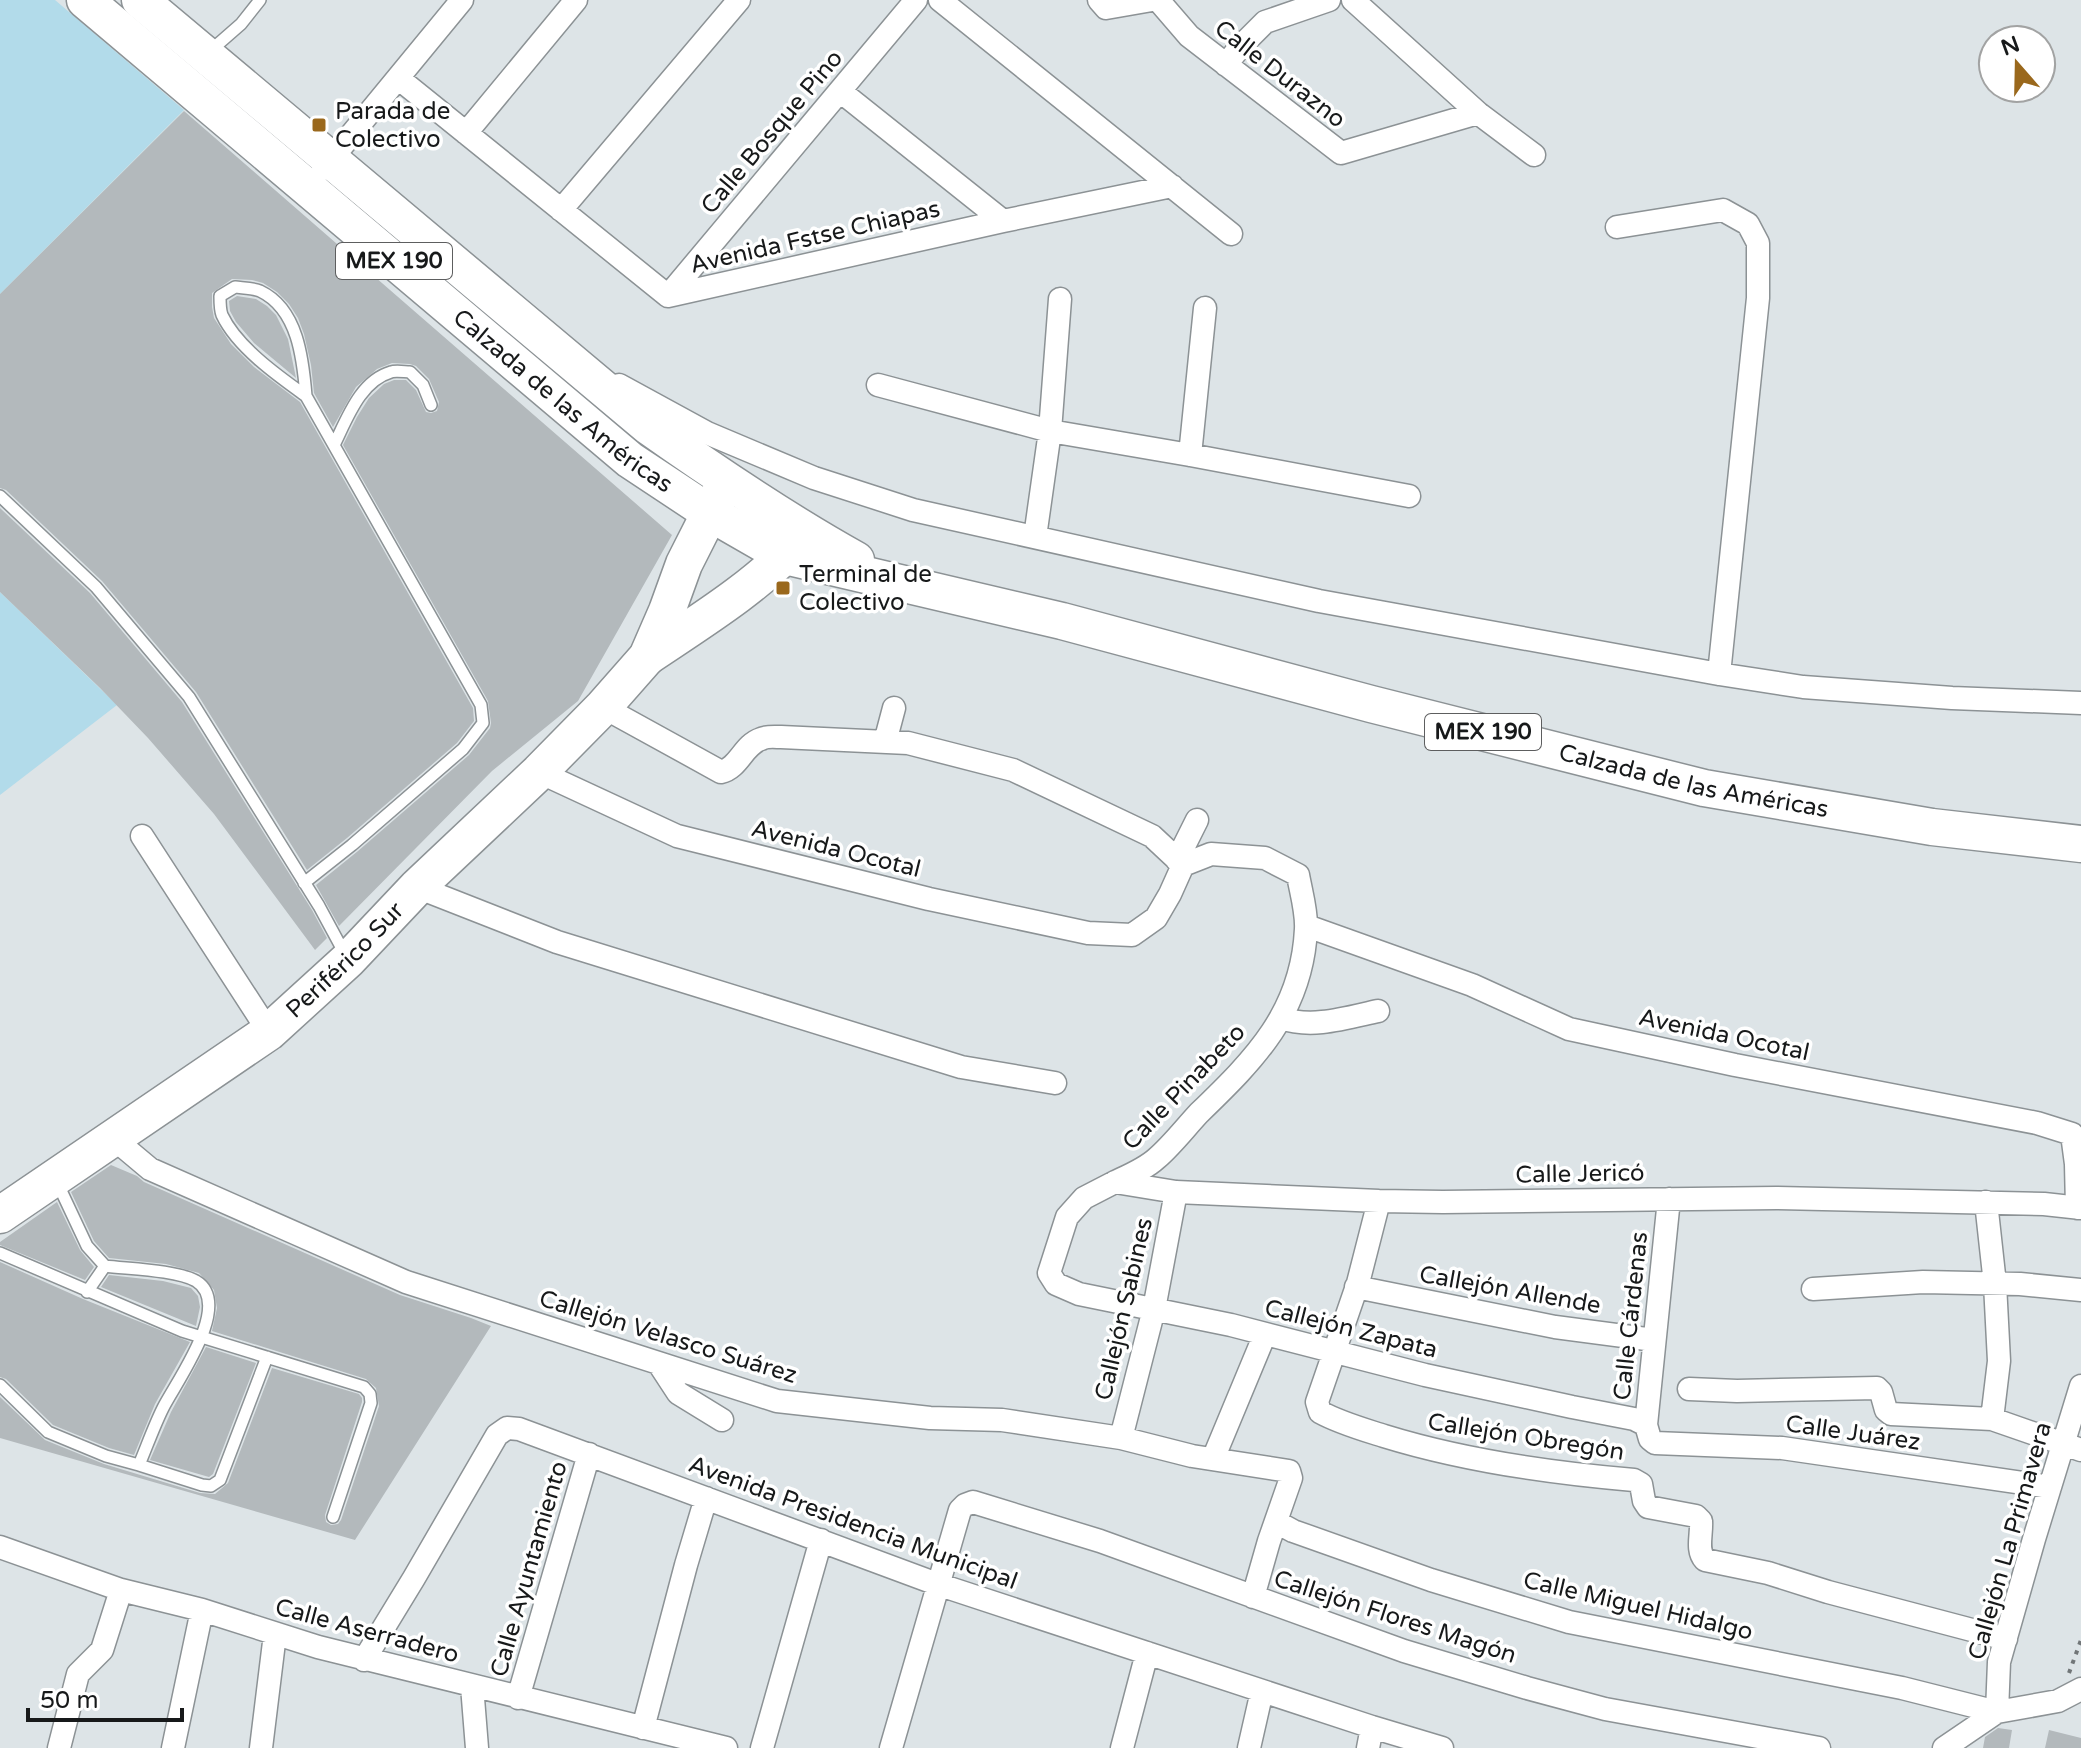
<svg xmlns="http://www.w3.org/2000/svg" width="2081" height="1748" font-family="'Varela Round',sans-serif">
  <style>
    .green { fill: #b2dbea }
    .building { fill: #b3b9bc }
    .lines { fill: none; stroke-linecap: round; stroke-linejoin: round }
    .service-casing { stroke: #8c9295; stroke-width: 14 }
    .minor-casing { stroke: #8c9295; stroke-width: 25 }
    .primary-casing { stroke: #8c9295; stroke-width: 39 }
    .path { stroke: #717678; stroke-width: 4; stroke-dasharray: 4 6; stroke-linecap: butt }
    .service { stroke: #fff; stroke-width: 11 }
    .minor { stroke: #fff; stroke-width: 22 }
    .primary { stroke: #fff; stroke-width: 36 }
    .poi-dot { fill: #9a681c; stroke: #fff; stroke-width: 3 }
    .labels { text-anchor: middle; dominant-baseline: central; stroke-width: 7; stroke-linejoin: round; paint-order: stroke }
    .shield { fill: #fff; stroke: #5d5e5f; stroke-width: 2 }
    .shield-label { font-size: 22px; font-weight: bold; fill: #17191a }
    .street-label { font-size: 24px; fill: #17191a; stroke: #fff }
    .poi-label { font-size: 24px; fill: #17191a; stroke: #fff; text-anchor: start }
  </style>
  <rect width="100%" height="100%" fill="#dde4e7"/>
  <path class="green" d="M0,0H55L184,110L0,294Z
    M0,592L117,705L0,795Z"/>
  <path class="building" d="M184,111L672,535L578,701L492,771L339,926L316,885L358,851L469,755L490,728L491,723L488,701L343,445L357,417L369,398L384,384L394,380H406L416,390L426,412L431,413L437,411L439,402L429,379L416,366L410,364L392,363L377,369L356,387L333,427L314,393L311,365L304,334L298,318L289,304L277,292L263,283L252,280L232,279L212,293V307L214,318L231,344L254,367L300,402L473,708L474,721L457,743L347,838L307,870L196,692L102,581L6,490L0,488V294Z
    M237,296L256,299L267,306L276,315L288,339L296,378L254,343L236,322L230,311L229,301Z
    M0,508L90,593L182,702L312,910L327,938L315,950L214,814L148,738L100,688L0,592Z
    M111,1165L137,1176L144,1182L400,1295L471,1318L491,1326L355,1540L0,1438V1397L45,1440L104,1464L200,1493L215,1494L228,1483L272,1368L359,1394L362,1398V1402L325,1515L326,1522L331,1525L338,1524L341,1520L379,1406L376,1388L366,1379L212,1331L217,1308L214,1290L199,1273L166,1264L109,1258L94,1241L71,1192Z
    M57,1202L80,1250L94,1267L85,1280L0,1245V1242Z
    M0,1262L83,1299L190,1342L155,1404L134,1455L109,1448L53,1425L6,1379L0,1377Z
    M109,1275L163,1281L191,1288L198,1296L200,1307L196,1326L101,1287Z
    M206,1347L256,1363L213,1474L209,1477L150,1460L171,1412Z
    M1998,1728L2012,1730L2009,1748H1983L1985,1737Z
    M2049,1730L2081,1738V1748H2045Z"/>
  <g class="lines">
    <g class="service-casing">
      <path id="service" d="M209,52L241,24L260,0
        M334,445C347,419 360,381 391,372C396,370 405,372 410,372L423,385L431,405
        M0,496L96,587L189,697L319,906L346,956
        M304,883L352,845L463,749L483,723L481,705L306,396C303,359 298,309 260,291C253,288 242,288 235,287L220,296C220,303 220,310 222,315C237,347 278,376 306,396
        M0,1253L182,1331L364,1387L370,1394L371,1403L333,1517
        M87,1292L105,1266
        M0,1385L48,1432L106,1456L139,1465C147,1446 154,1426 163,1408C176,1382 234,1304 196,1281C176,1270 129,1269 105,1266L87,1246L57,1182
        M139,1465L202,1485L211,1486L220,1480L267,1357"/>
    </g>
    <g class="minor-casing">
      <path id="minor" d="M940,0L1231,234
        M1099,0L1106,8L1152,0
        M1158,0L1189,36L1341,153L1478,113
        M1353,0L1478,113L1534,155
        M1226,65L1239,48L1265,22L1329,0
        M398,78L668,296L1003,221L1172,186
        M840,91L1003,221
        M466,133L576,0
        M323,169L462,0
        M561,210L739,0
        M1617,227L1723,210L1748,224L1758,243V298L1719,674
        M668,296L916,0
        M619,385L707,433L814,478L913,510L1319,601L1719,674L1803,687L1952,698L2081,703
        M878,385L1050,431L1190,455L1409,496
        M1190,455L1205,308
        M1035,537L1050,431L1060,299
        M603,707L721,772C739,768 743,745 761,739C766,736 775,737 781,737L908,743L1013,770L1152,836L1183,865
        M885,742L894,708
        M539,772L677,836L929,899L1088,933L1132,935L1156,918L1170,894L1183,865
        M142,836L269,1032
        M1177,860L1197,820
        M417,887L557,942L961,1067L1055,1083
        M1307,926L1472,985L1569,1029L1735,1065L2037,1123L2072,1134L2076,1164L2077,1208
        M1281,1018C1312,1029 1346,1018 1378,1011
        M113,1138L150,1169L406,1282L777,1401L930,1418L1002,1420L1121,1438L1192,1456L1289,1471L1291,1478L1269,1541L1253,1597
        M1115,1182C1130,1175 1145,1169 1157,1158C1172,1145 1185,1128 1199,1113C1255,1059 1302,1012 1306,929C1307,912 1301,892 1298,875L1265,858L1211,854L1183,865
        M1669,1199L1646,1425L1650,1439L1655,1443L1782,1448L2050,1487
        M1379,1201L1358,1283L1317,1402L1320,1412C1340,1423 1362,1429 1384,1436C1465,1461 1550,1473 1634,1480L1641,1484L1644,1501L1648,1507L1696,1516L1701,1521C1702,1535 1696,1550 1705,1560L1768,1573L1828,1592L2006,1639
        M1986,1202L1995,1284L1999,1361L1992,1419
        M1356,1287L1555,1327L1654,1340
        M1813,1289L1923,1282L2020,1284L2081,1290
        M659,1364L678,1393L722,1420
        M1689,1389L1737,1391L1877,1388L1881,1392L1886,1410L1891,1414L1992,1419L2081,1450
        M1646,1425L1634,1419L1572,1407L1425,1375L1231,1325L1079,1294L1056,1284L1049,1273L1067,1217L1084,1198L1115,1182L1176,1192L1379,1201L1443,1202L1776,1198L2044,1204L2081,1208
        M1121,1438L1154,1309L1176,1192
        M1213,1459L1265,1334
        M1278,1519L1282,1525L1293,1531L1431,1580L1569,1622L1902,1688L1997,1712L1999,1662L2034,1539L2081,1386
        M0,1547L121,1590L202,1610L318,1647L726,1748
        M364,1660L414,1578L497,1435L507,1428L519,1429L937,1584L1372,1727L1442,1748
        M472,1686L477,1748
        M518,1698L589,1454
        M643,1728L686,1565L706,1498
        M59,1748L78,1674L102,1650L121,1590
        M173,1748L202,1610
        M261,1748L275,1634
        M762,1748L821,1540
        M891,1748L960,1510L965,1505L973,1502L1100,1541L1404,1651L1527,1688L1605,1709L1819,1748
        M1122,1748L1147,1653
        M1249,1748L1262,1691
        M1368,1748L1372,1727
        M1944,1748L1997,1712L2058,1701L2081,1689"/>
    </g>
    <g class="primary-casing">
      <g id="primary">
        <path id="s1" d="M85,0L630,460L710,513L785,556L1062,621L1371,704L1704,788L1932,827L2081,844"/>
        <path d="M140,0L648,426C716,474 784,520 856,560"/>
        <path d="M647,657C699,622 755,588 798,542"/>
        <path id="s2" d="M0,1215L269,1032L348,960L417,887L539,772L603,707L647,657L667,611L684,564L726,481"/>
      </g>
    </g>
    <path class="path" d="M2069,1673L2081,1640"/>
    <use href="#service" class="service"/>
    <use href="#minor" class="minor"/>
    <use href="#primary" class="primary"/>
  </g>
  <g class="poi-dot">
    <rect x="311" y="117" width="16" height="16" rx="4"/>
    <rect x="775" y="580" width="16" height="16" rx="4"/>
  </g>
  <g class="labels">
    <g class="shield">
      <rect x="336" y="243" width="116" height="36" rx="6"/>
      <rect x="1425" y="714" width="116" height="36" rx="6"/>
    </g>
    <g class="shield-label">
      <text x="394" y="261">MEX 190</text>
      <text x="1483" y="732">MEX 190</text>
    </g>
    <g class="street-label">
      <text transform="translate(1280 74) rotate(38)">Calle Durazno</text>
      <text transform="translate(772 132) rotate(-50)">Calle Bosque Pino</text>
      <text transform="translate(815 237) rotate(-13)">Avenida Fstse Chiapas</text>
      <text stroke="none"><textPath href="#s1" startOffset="624">Calzada de las Américas</textPath></text>
      <text stroke="none"><textPath href="#s1" startOffset="1832">Calzada de las Américas</textPath></text>
      <text transform="translate(836 849) rotate(14)">Avenida Ocotal</text>
      <text stroke="none"><textPath href="#s2" startOffset="430">Periférico Sur</textPath></text>
      <text transform="translate(1724 1035) rotate(12)">Avenida Ocotal</text>
      <text transform="translate(1184 1087) rotate(-46)">Calle Pinabeto</text>
      <text transform="translate(1580 1174) rotate(-1)">Calle Jericó</text>
      <text transform="translate(1510 1290) rotate(10)">Callejón Allende</text>
      <text transform="translate(1124 1309) rotate(-77)">Callejón Sabines</text>
      <text transform="translate(1631 1316) rotate(-84)">Calle Cárdenas</text>
      <text transform="translate(1351 1329) rotate(14)">Callejón Zapata</text>
      <text transform="translate(668 1337) rotate(17)">Callejón Velasco Suárez</text>
      <text transform="translate(1853 1433) rotate(8)">Calle Juárez</text>
      <text transform="translate(1526 1437) rotate(9)">Callejón Obregón</text>
      <text transform="translate(853 1523) rotate(20)">Avenida Presidencia Municipal</text>
      <text transform="translate(2010 1541) rotate(-74)">Callejón La Primavera</text>
      <text transform="translate(529 1569) rotate(-74)">Calle Ayuntamiento</text>
      <text transform="translate(1638 1606) rotate(13)">Calle Miguel Hidalgo</text>
      <text transform="translate(1395 1617) rotate(18)">Callejón Flores Magón</text>
      <text transform="translate(367 1631) rotate(15)">Calle Aserradero</text>
    </g>
    <g class="poi-label">
      <text x="335" y="111">Parada de<tspan x="335" dy="28">Colectivo</tspan></text>
      <text x="799" y="574">Terminal de<tspan x="799" dy="28">Colectivo</tspan></text>
    </g>
  </g>
  <g transform="translate(2017 64) rotate(340)"><circle r="38" fill="#ffffff" stroke="#a2a3a3" stroke-width="2"/>
  <path d="M0-6L14 30L0 20L-14 30Z" fill="#9a681c"/>
  <text y="-12" font-size="22" font-weight="bold" text-anchor="middle" fill="#17191a">N</text>
  </g>
  <path d="M28 1708v12h154v-12" fill="none" stroke="#17191a" stroke-width="4"/>
  <text x="40" y="1708" font-size="24" fill="#17191a" stroke="#ffffff" stroke-width="6" paint-order="stroke">50 m</text>
</svg>
